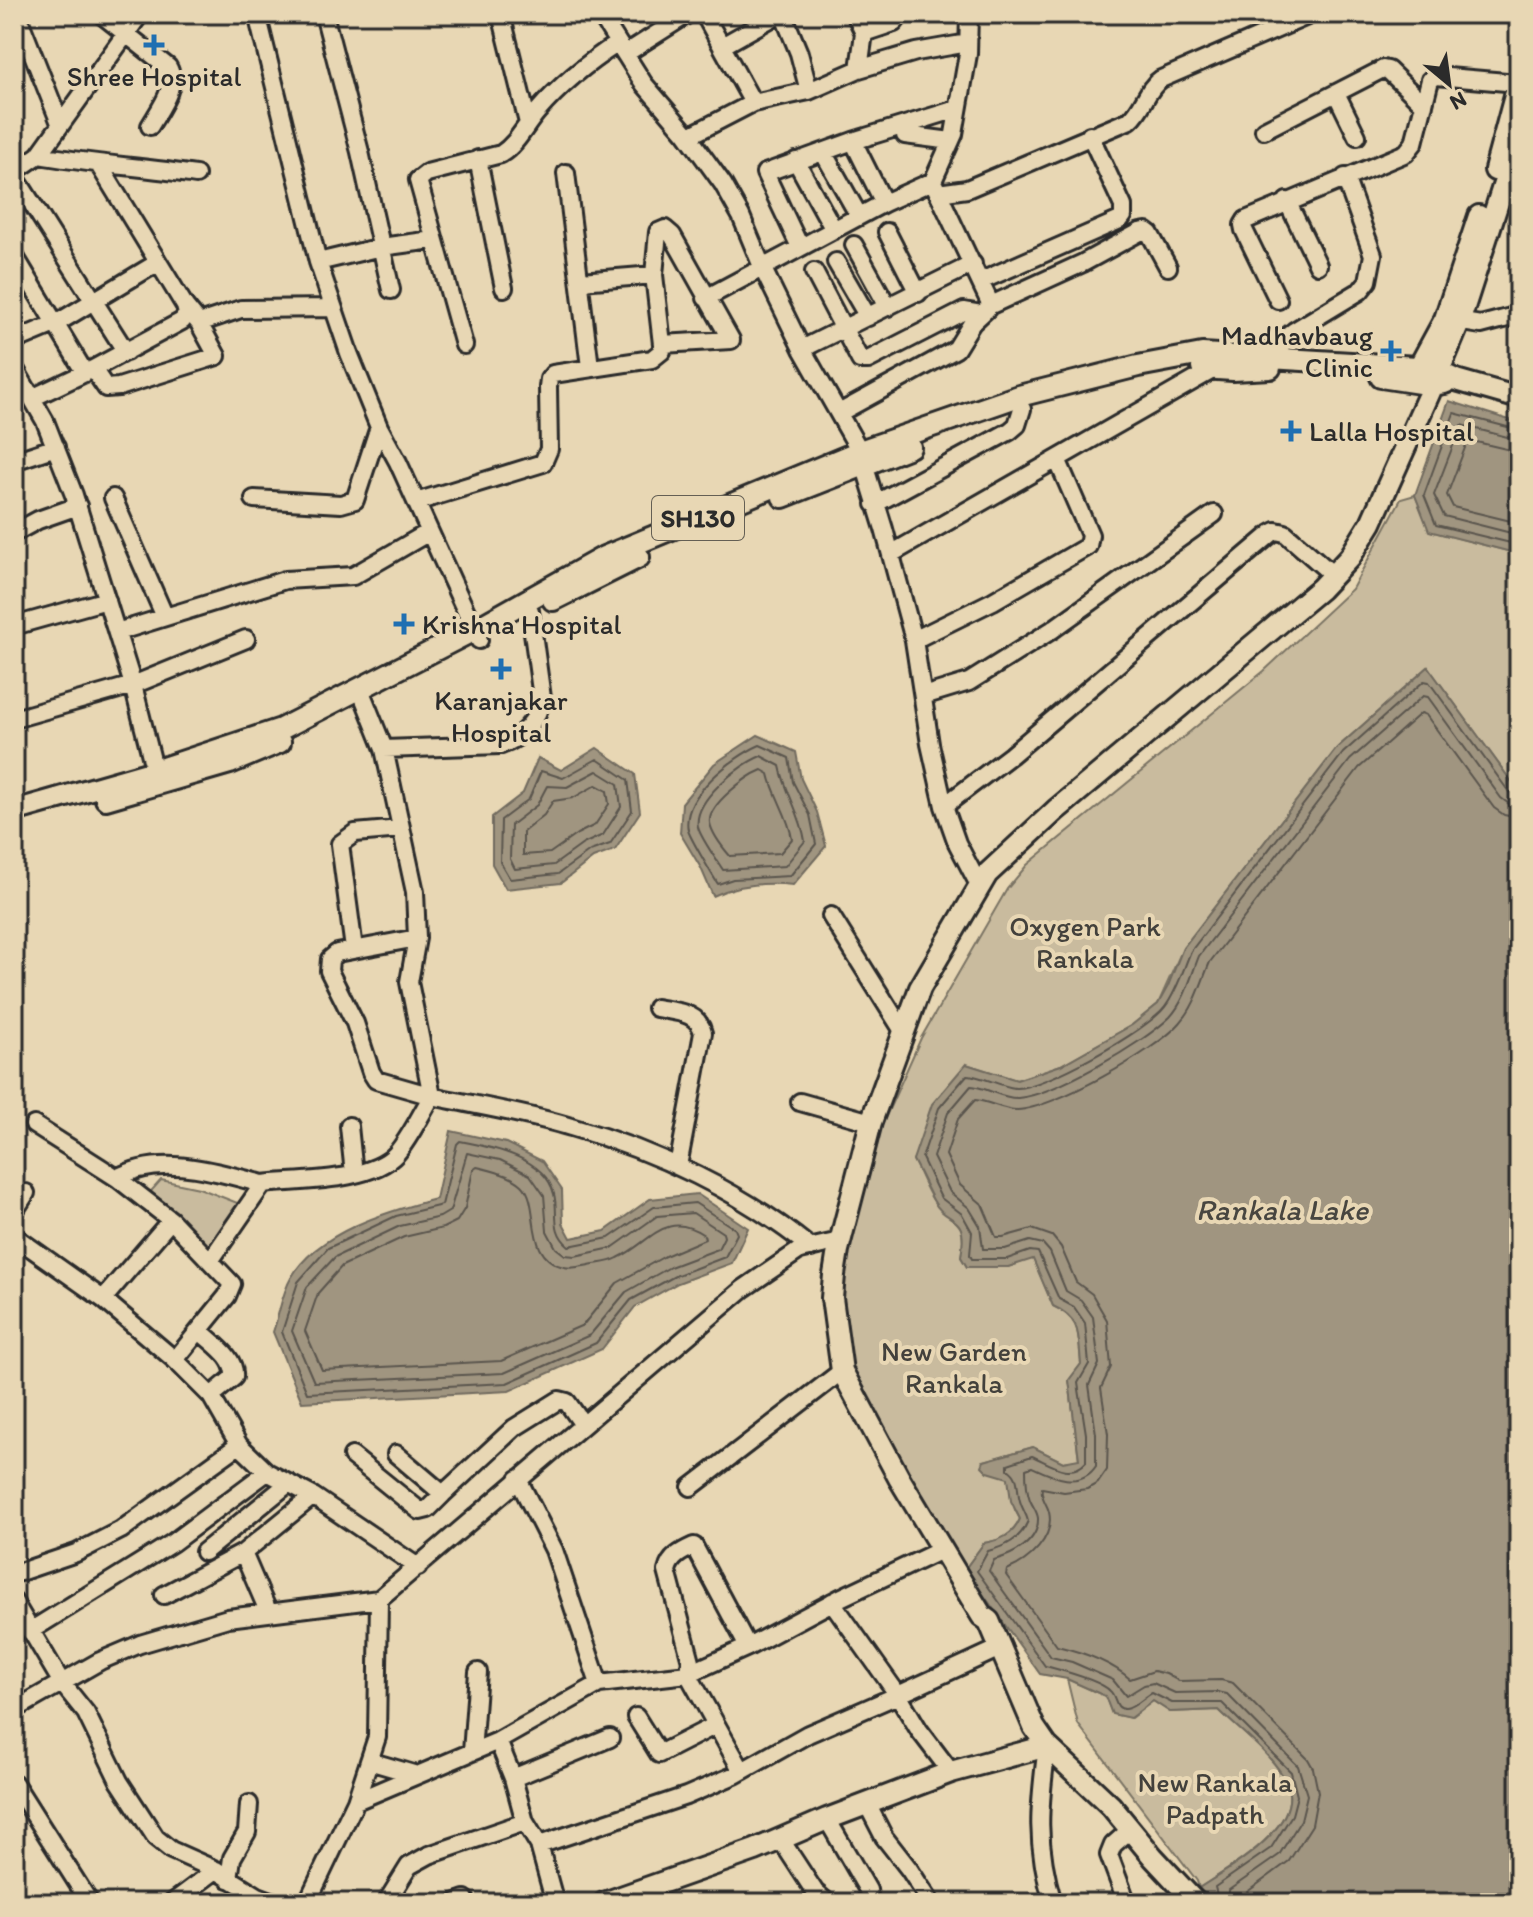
<svg xmlns="http://www.w3.org/2000/svg" width="1533" height="1917" font-family="Itim,sans-serif">
  <style>
    .green { fill: #c9bb9e; stroke: #7a7364; stroke-width: 2 }
    .water { fill: #a09580; stroke: #716b5e; stroke-width: 2 }
    .lines { fill: none; stroke-linecap: round; stroke-linejoin: round }
    .shore { stroke: #5a554d; stroke-width: 2 }
    .minor-casing { stroke: #2b2b2b; stroke-width: 22 }
    .major-casing { stroke: #2b2b2b; stroke-width: 26 }
    .minor { stroke: #e8d7b4; stroke-width: 16 }
    .major { stroke: #e8d7b4; stroke-width: 20 }
    .poi-dot { fill: #1f6fb2; stroke: #e8d7b4; stroke-width: 3 }
    .labels { text-anchor: middle; dominant-baseline: central; stroke-width: 8; stroke-linejoin: round; paint-order: stroke }
    .shield { fill: #e8d7b4; stroke: #645f54; stroke-width: 2 }
    .shield-label { font-size: 26px; font-weight: bold; fill: #2b2b2b }
    .poi-label { font-size: 28px; fill: #2b2b2b; stroke: #e8d7b4 }
    .park-label { font-size: 28px; fill: #43413c; stroke: #e8d7b4 }
    .water-label { font-size: 30px; font-style: italic; fill: #484640; stroke: #e8d7b4 }
  </style>
  <rect width="100%" height="100%" fill="#e8d7b4"/>
  <filter id="ink" filterUnits="userSpaceOnUse"><feTurbulence type="fractalNoise" baseFrequency=".0125" numOctaves="2"/><feDisplacementMap in="SourceGraphic" scale="16" xChannelSelector="R" yChannelSelector="G"/><feConvolveMatrix kernelMatrix="1 2 1 2 8 2 1 2 1" color-interpolation-filters="sRGB"/></filter>
  <g filter="url(#ink)">
    <path class="green" d="M1415,495L1430,531L1519,554V792L1428,667L1337,748L1183,948L1158,1004L1132,1025L1061,1065L1016,1080L966,1064L913,1160C920,1173 925,1188 933,1200C951,1227 969,1214 961,1257L967,1267H1008L1033,1258L1053,1306C1082,1319 1078,1335 1081,1364L1069,1380L1079,1460L1063,1462L1033,1447L984,1461L1008,1478L1015,1510L1020,1519C1013,1536 1000,1540 984,1543L965,1569L957,1574L842,1371L832,1298L878,1134L921,1038L1007,889L1027,865L1264,671L1352,589L1401,499Z
      M161,1180L199,1188L240,1204L210,1261L144,1199Z
      M1067,1679L1105,1696L1112,1714L1131,1718L1153,1701L1170,1712L1219,1710C1240,1731 1268,1751 1283,1776C1313,1822 1229,1868 1199,1888L1197,1881L1078,1724Z"/>
    <path class="water" d="M1449,401L1519,423V554L1429,531L1415,495Z
      M1428,667L1519,792V1903H1214L1199,1888C1229,1868 1313,1823 1283,1776C1268,1751 1240,1731 1219,1710L1170,1712L1153,1701L1130,1718L1112,1714L1105,1696L1067,1679L1040,1674L965,1569L984,1543C1000,1540 1013,1536 1020,1519L1011,1501L1008,1478L988,1472L982,1466L984,1461L1033,1447L1063,1462L1079,1459L1069,1380L1081,1364C1078,1335 1082,1319 1053,1306L1033,1259L1008,1267H967L961,1257C969,1210 947,1227 933,1200C926,1186 920,1173 913,1160L932,1104L966,1064L1017,1080L1061,1065L1132,1025L1158,1004L1168,986L1183,948L1337,748Z
      M758,735L796,752L801,779L817,812L826,846L793,885C765,882 739,884 713,896L701,868L680,833L682,803L714,764Z
      M597,748L635,774L640,812L615,850L593,858L561,883L506,889L492,864V817L523,793L538,758L561,770Z
      M451,1131L506,1143L542,1161L562,1190L563,1223L571,1238L605,1231L650,1199L697,1194L748,1228L732,1263L678,1283L635,1307L602,1349L509,1391L302,1402L273,1332C279,1315 282,1293 291,1278C317,1232 388,1211 436,1199Z"/>
    <g class="lines">
      <path class="shore" d="M1519,430L1454,413L1424,495L1436,525L1519,545
        M1519,440L1461,425L1434,495L1444,516L1519,535
        M1519,452L1468,440L1447,495L1453,507L1519,523
        M760,745L789,758L793,782L810,815L816,844L790,876L733,879L718,884C714,878 689,836 688,830C681,796 733,757 760,745Z
        M761,756L780,766C785,792 801,814 805,841L785,866L723,870C718,862 700,837 698,827C693,800 739,765 761,756Z
        M597,759L628,780L632,811L610,844L590,851L558,874L510,879L500,862L501,820L529,799L541,771L563,778Z
        M762,770L769,774C774,797 789,816 792,839L780,853L730,856C724,849 712,834 710,823C707,805 747,776 762,770Z
        M597,771L618,784L621,807L603,835L583,844L554,865L515,869L510,859L511,825L537,805L547,786L567,787Z
        M596,785L607,791L609,804L595,825L577,834L550,853L523,855V832L544,815L553,801L573,798Z
        M460,1141C491,1147 545,1157 554,1194C559,1213 550,1231 569,1246L609,1238L654,1207L695,1203L735,1229L737,1234L725,1257L675,1276L631,1300L596,1343L507,1383L307,1393L282,1332L298,1282L328,1248L396,1216L442,1205L457,1144Z
        M467,1153L500,1160L530,1175L544,1195L547,1231L556,1248L565,1255L575,1256L612,1248L657,1216L693,1213L723,1233L724,1237L718,1249L670,1267L626,1292L590,1335L504,1373L314,1382L292,1331L307,1287L335,1257L400,1226L440,1217L450,1211Z
        M477,1167C491,1170 511,1175 522,1185C542,1204 522,1257 564,1267C573,1269 580,1267 589,1265C598,1263 609,1263 618,1258C650,1243 665,1209 704,1235L705,1239L665,1256L617,1283L583,1325L501,1361L322,1370L305,1331L318,1293L342,1266L404,1237L443,1228L457,1221L465,1208L473,1170Z
        M1219,1903L1215,1887L1271,1848L1292,1815L1297,1796L1291,1772L1222,1703H1172L1152,1693C1144,1697 1134,1709 1125,1709C1114,1709 1117,1697 1110,1691C1100,1680 1060,1670 1045,1666L977,1571L988,1551C1006,1546 1020,1540 1028,1521C1026,1513 1022,1509 1020,1501C1016,1488 1021,1478 1008,1469V1464L1032,1456C1049,1463 1070,1480 1086,1462V1434L1078,1383L1089,1364L1085,1323L1074,1307L1059,1299L1038,1252L1030,1251L1007,1259H972L970,1255L972,1232L962,1214L941,1198L922,1158L939,1108L967,1075C983,1076 999,1086 1015,1088C1042,1090 1148,1030 1165,1007C1177,991 1183,970 1191,951L1343,753L1424,681L1429,682L1509,792L1519,795
        M1229,1903V1890L1279,1855L1301,1820L1307,1795L1298,1766L1227,1694L1218,1692L1175,1693L1153,1683L1144,1685L1126,1696L1113,1680L1072,1662L1051,1657L989,1571L994,1560C1013,1555 1039,1542 1038,1518C1037,1511 1033,1507 1030,1500C1027,1492 1026,1477 1026,1469L1032,1467C1053,1477 1080,1490 1096,1466V1434L1089,1385L1099,1364L1093,1317L1081,1300L1066,1291L1050,1252L1043,1244L1030,1241L1005,1249H983L980,1226L969,1208L950,1192L933,1157L948,1113L971,1086C986,1087 1003,1099 1018,1098C1054,1095 1144,1043 1170,1017C1185,1001 1191,976 1199,956L1350,760L1423,696L1428,697L1501,798L1509,804L1519,806
        M1241,1903L1243,1895L1289,1861L1312,1825L1318,1792L1313,1768L1308,1759L1233,1683L1221,1680L1179,1681L1166,1674L1154,1671L1130,1679C1111,1662 1082,1652 1057,1646L1006,1575L1007,1570C1029,1561 1055,1538 1049,1512C1047,1503 1040,1498 1042,1488L1064,1492L1087,1489L1098,1483L1107,1470L1108,1434L1101,1388L1111,1367L1107,1320L1092,1294L1076,1282L1061,1247L1052,1236L1032,1229L1003,1237H996L982,1204L960,1185L946,1155L958,1119L975,1100C989,1101 1003,1110 1017,1110C1053,1109 1156,1051 1180,1023C1195,1007 1201,983 1210,962L1359,768L1421,713L1426,715L1494,808L1504,815L1519,818"/>
      <g class="minor-casing">
        <path id="minor" d="M17,14L60,123
          M101,14L168,67C179,85 159,110 150,126
          M257,14L318,262L349,353L379,427L398,462L479,640
          M324,14L360,152L391,290
          M501,14L528,123
          M600,14L644,84L686,133L723,184L741,216L763,269L802,349L860,451L884,529L914,640L930,744L944,806L957,843L979,885
          M704,14L753,103
          M783,14L799,53L809,91
          M855,14L864,33L859,69
          M864,33L894,23L901,14
          M722,46L779,14
          M625,54L688,14
          M1336,93L1357,136
          M1264,130L1383,69L1388,70L1424,105
          M905,135L951,141
          M689,136L753,103L809,91L859,69L916,52L968,43
          M853,141L884,203
          M823,152L859,216
          M39,155C91,164 144,167 196,175
          M478,159L504,288
          M796,161L834,230
          M99,165L185,306L187,314L182,321L93,369L106,388L119,387L217,356L199,323L185,306
          M14,172L39,155L140,14
          M566,173L590,367
          M14,175L126,352
          M935,186L991,305L1083,263L1140,232L1146,231L1150,234L1168,267
          M938,193L967,189L1130,120C1144,108 1146,89 1161,79L1312,14
          M1287,201L1318,265
          M665,229L672,235L731,340L662,344L654,275L658,232Z
          M887,232L918,293
          M854,245L888,307
          M800,247L765,173L853,141L957,109
          M14,255L85,373
          M318,262L381,247L433,240
          M836,262L868,317
          M814,272L860,360H868L964,311L981,314
          M581,281L654,275
          M981,281L1120,220L1123,216V206L1090,135
          M706,298L884,203L933,181L954,134L968,54L969,14
          M1278,300L1244,230L1243,225L1246,220L1406,153L1414,143L1430,80L1436,76L1518,83
          M1450,320L1481,325L1519,315
          M199,323L241,309L333,308
          M14,341L57,323L157,263
          M464,345L418,180L427,173L501,154C517,144 525,126 537,112C561,84 587,63 618,43
          M802,349L973,264
          M1263,356L1294,331L1360,291L1368,281L1373,255L1345,177
          M14,367L45,421L74,495L133,685L157,780
          M32,398L93,369
          M839,413L956,349L972,323L987,309
          M14,461L56,447
          M113,498L165,617
          M254,499L341,504L355,500L379,427
          M416,502L543,463L549,449L548,387L549,379L553,374L652,359L662,351V344
          M875,504L1010,431L1017,425L1022,409
          M14,533L38,520L78,506
          M891,554L1216,368
          M14,626L107,600
          M117,632L285,580L353,576L429,532
          M914,640L993,601L1088,546L1090,535L1057,459
          M360,689L384,749L415,892L417,938L409,982L432,1096L376,1080L371,1072L355,1023L329,971L330,959L337,953L417,938
          M923,696L969,682L1052,630L1214,514
          M14,719L133,685L246,639
          M384,749L501,745C522,738 538,720 542,698L530,611
          M944,806L1011,755L1272,533L1276,531L1285,533L1333,575
          M831,916L903,1031
          M354,949L340,844L355,833L401,829
          M656,1008C676,1012 698,1011 703,1033L678,1166
          M800,1102L871,1122
          M34,1125L117,1178L171,1220L232,1284L227,1296L175,1360
          M349,1126L354,1174
          M117,1178C161,1153 217,1172 263,1184L210,1261
          M263,1184C299,1180 371,1182 396,1154C410,1138 421,1114 432,1096C478,1106 526,1113 571,1127C656,1151 742,1192 811,1248
          M14,1212L26,1193
          M14,1236L103,1299L175,1360L211,1396L239,1445L267,1472L313,1496L418,1567
          M103,1299L171,1220
          M200,1331C213,1344 236,1357 234,1377L211,1396
          M396,1454L443,1494L514,1428L559,1400L567,1402L582,1423
          M352,1456L420,1511L428,1509L443,1494
          M518,1479L554,1550L599,1684
          M691,1487L842,1371
          M204,1552L289,1483
          M14,1574L76,1553L121,1530L239,1445
          M164,1595L243,1553
          M14,1602L62,1683L86,1713L119,1781L156,1838L171,1850L216,1870L258,1896L277,1903
          M832,1602L898,1695L1002,1647
          M268,1611L243,1553L313,1496
          M30,1631L172,1543L267,1472
          M14,1710L100,1661L140,1644L228,1618L379,1599L743,1289L800,1250L840,1241
          M636,1717L659,1754L716,1725
          M498,1741L513,1778L525,1822L539,1845L555,1903
          M1047,1746C1039,1807 1035,1843 1053,1903
          M472,1752L478,1672
          M369,1761L417,1775
          M742,1771L688,1674L691,1661L667,1571C670,1557 681,1552 694,1546L748,1647
          M513,1778L610,1738
          M14,1783L90,1903
          M356,1801L498,1741L599,1684L688,1674L748,1647L840,1598L941,1550
          M867,1804L884,1837L909,1869L931,1903
          M827,1819L868,1890L869,1896L864,1903
          M781,1840L815,1892L828,1903
          M539,1845L686,1796L735,1775L808,1734L898,1695L919,1730L951,1772
          M229,1879L232,1858L247,1832L249,1804
          M172,1903L216,1870
          M307,1903L356,1801L377,1737L379,1599
          M386,1903L409,1866L429,1855L525,1822
          M454,1903L465,1899
          M1127,1903L1109,1855L1113,1845L1131,1829"/>
      </g>
      <g class="major-casing">
        <path id="major" d="M1495,170L1519,81
          M1202,368L1233,370L1270,368
          M1381,377L1433,385L1445,383
          M1413,378L1445,319L1479,216
          M783,497L910,447
          M553,600L639,557
          M106,799L230,763L280,742
          M14,811L154,771L281,729L474,630L604,557L860,451L1019,396L1138,366L1202,354L1417,367L1439,372L1456,380L1519,398
          M604,1903L755,1850L827,1819L951,1772L1047,1746
          M1196,1903L1153,1857L1111,1806L1047,1746L1034,1727L989,1621L982,1616L899,1478L842,1371L832,1298L834,1275L838,1250L871,1122L920,988L987,874L1056,810L1320,589L1350,557L1371,523L1433,385L1459,323L1519,137"/>
      </g>
      <use href="#minor" class="minor"/>
      <use href="#major" class="major"/>
    </g>
  </g>
  <g class="poi-dot">
    <path d="M150 33h8v8h8v8h-8v8h-8v-8h-8v-8h8z"/>
    <path d="M1387 339h8v8h8v8h-8v8h-8v-8h-8v-8h8z"/>
    <path d="M1287 419h8v8h8v8h-8v8h-8v-8h-8v-8h8z"/>
    <path d="M400 612h8v8h8v8h-8v8h-8v-8h-8v-8h8z"/>
    <path d="M497 657h8v8h8v8h-8v8h-8v-8h-8v-8h8z"/>
  </g>
  <g class="labels">
    <rect class="shield" x="652" y="496" width="92" height="44" rx="6"/>
    <g class="shield-label">
      <text x="698" y="518">SH130</text>
    </g>
    <g class="poi-label">
      <text x="154" y="76">Shree Hospital</text>
      <text x="1373" y="335" text-anchor="end">Madhavbaug<tspan x="1373" dy="32">Clinic</tspan></text>
      <text x="1309" y="431" text-anchor="start">Lalla Hospital</text>
      <text x="422" y="624" text-anchor="start">Krishna Hospital</text>
      <text x="501" y="700">Karanjakar<tspan x="501" dy="32">Hospital</tspan></text>
    </g>
    <g class="park-label">
      <text x="1085" y="926">Oxygen Park<tspan x="1085" dy="32">Rankala</tspan></text>
      <text x="954" y="1351">New Garden<tspan x="954" dy="32">Rankala</tspan></text>
      <text x="1215" y="1782">New Rankala<tspan x="1215" dy="32">Padpath</tspan></text>
    </g>
    <g class="water-label">
      <text x="1282" y="1209">Rankala Lake</text>
    </g>
  </g>
  <rect width="1533" height="1917" fill="none" stroke="#e8d7b4" stroke-width="48"/>
  <rect x="24" y="24" width="1485" height="1869" fill="none" stroke="#2b2b2b" stroke-width="3" filter="url(#ink)"/>
  <g transform="translate(1449 84) rotate(151)" stroke="#e8d7b4" stroke-width="6" paint-order="stroke">
  <path d="M0-6L14 30L0 20L-14 30Z" fill="#2b2b2b"/>
  <text y="-12" font-size="22" font-weight="bold" text-anchor="middle" fill="#2b2b2b">N</text>
  </g>
</svg>
